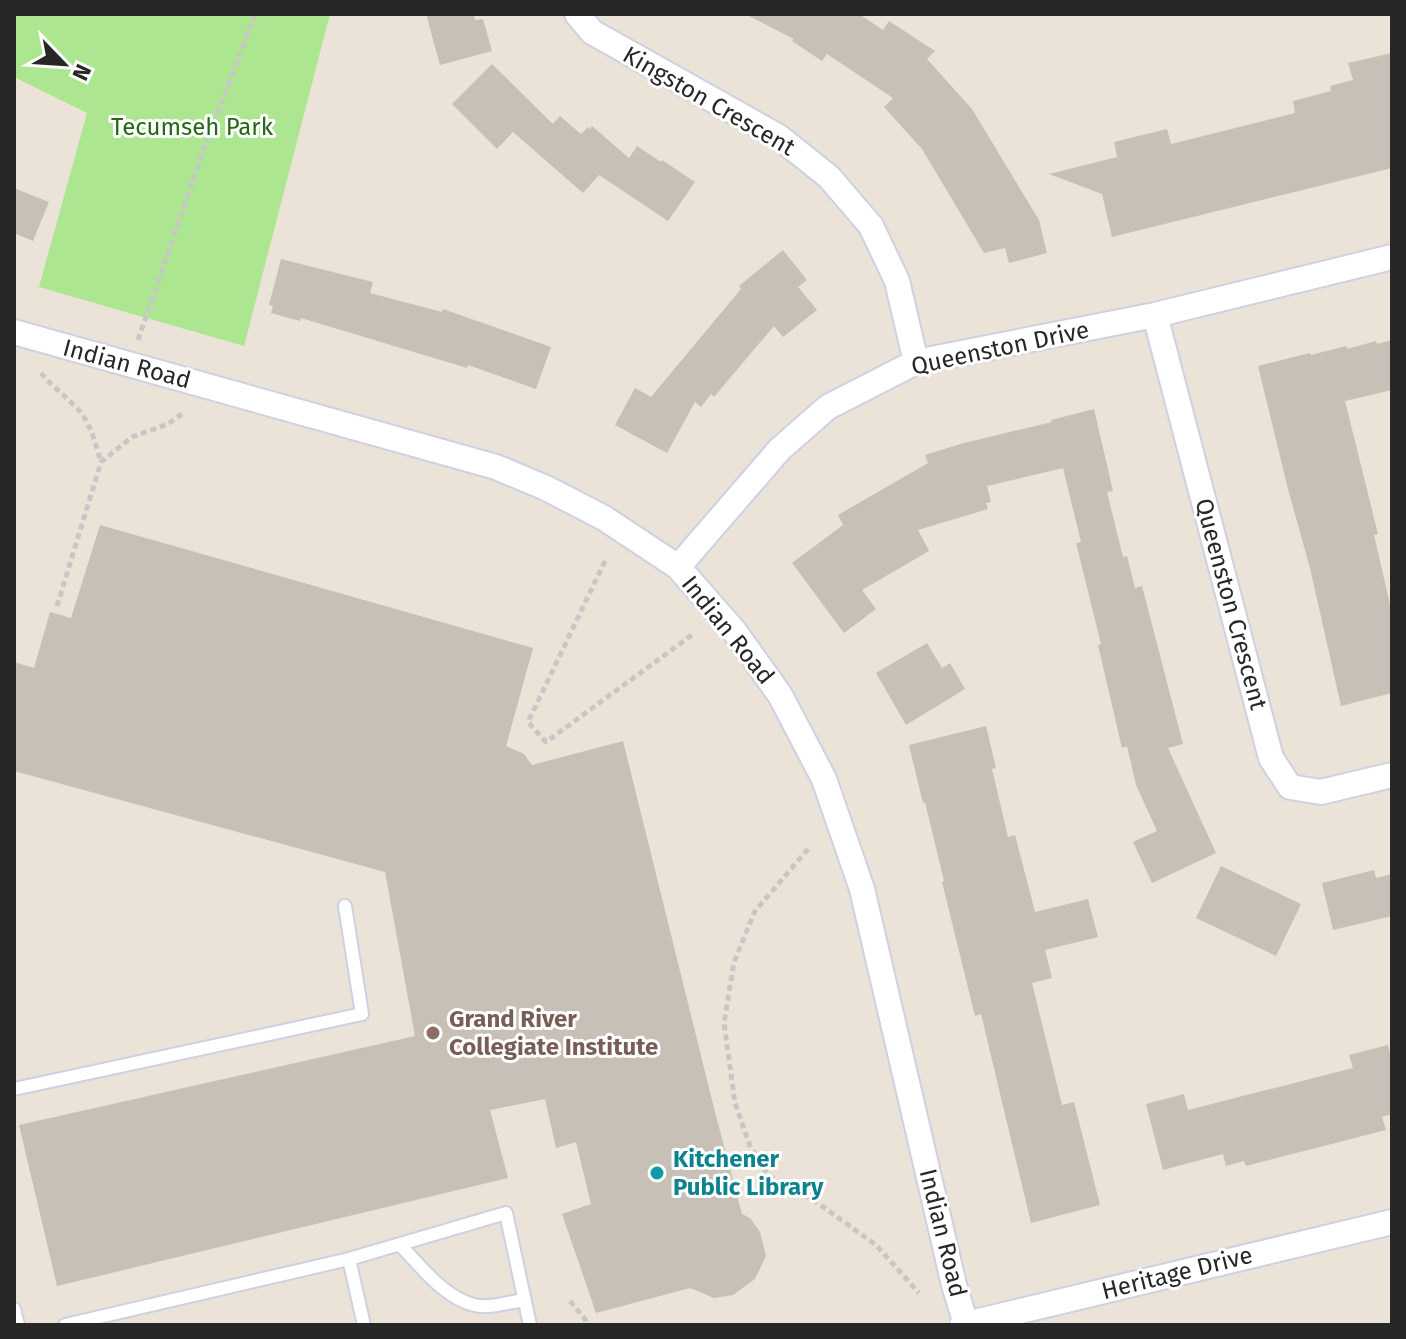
<svg xmlns="http://www.w3.org/2000/svg" width="1406" height="1339" font-family="'Fira Sans',sans-serif">
  <style>
    .green { fill: #ade690 }
    .building { fill: #c6c0b7 }
    .lines { fill: none; stroke-linecap: round; stroke-linejoin: round }
    .lane-casing { stroke: #cdd1e2; stroke-width: 16 }
    .street-casing { stroke: #cdd1e2; stroke-width: 28 }
    .path { stroke: #c7c7c7; stroke-width: 5; stroke-dasharray: 6 4; stroke-linecap: butt }
    .lane { stroke: #fff; stroke-width: 12 }
    .street { stroke: #fff; stroke-width: 24 }
    .education-dot { fill: #8d6e63; stroke: #fff; stroke-width: 3 }
    .culture-dot { fill: #0f9aa8; stroke: #fff; stroke-width: 3 }
    .labels { text-anchor: middle; dominant-baseline: central; stroke-width: 6; stroke-linejoin: round; paint-order: stroke }
    .street-label { font-size: 24px; fill: #272727; stroke: #fff }
    .park-label { font-size: 24px; fill: #256715; stroke: #fff }
    .education-label { font-size: 24px; font-weight: bold; fill: #785e54; stroke: #fff; text-anchor: start }
    .culture-label { font-size: 24px; font-weight: bold; fill: #0d838f; stroke: #fff; text-anchor: start }
  </style>
  <rect width="100%" height="100%" fill="#ebe3d7"/>
  <path class="green" d="M14,14H330L244,346L39,287L87,113L14,77Z"/>
  <path class="building" d="M426,14H474L475,20L483,19L492,51L440,65Z
    M745,14H859L883,30L889,21L935,51L927,59L972,109L1039,220L1047,253L1009,263L1005,248L984,253L922,149L884,107L893,98L827,54L822,61L792,41L794,39Z
    M1392,53V168L1112,237L1102,194L1049,174L1117,157L1114,142L1167,129L1171,144L1295,113L1293,101L1331,91L1330,86L1353,80L1348,63Z
    M492,64L553,124L560,116L581,134L588,127L590,129L592,126L629,158L637,146L661,162L662,160L695,182L668,221L599,175L583,193L513,132L497,149L452,104Z
    M14,188L49,202L33,241L14,233Z
    M783,250L807,280L798,287L817,310L783,337L774,326L714,397L711,394L701,407L695,402L667,453L615,425L635,388L651,397L741,289L739,286Z
    M281,259L373,282L370,293L442,312L443,309L551,347L536,389L468,365L467,368L301,318L300,321L271,313L273,306L269,305Z
    M1392,340V390L1345,401L1378,534L1374,535L1392,613V693L1341,706L1310,568L1288,489L1258,366L1310,353L1311,355L1346,346L1347,349L1376,341L1377,344Z
    M1094,409L1113,491L1107,492L1123,557L1127,556L1135,588L1142,586L1183,744L1168,748L1216,853L1152,883L1133,842L1157,831L1136,785L1127,746L1122,748L1098,645L1101,644L1076,543L1081,542L1063,468L987,486L991,502L986,503L988,509L918,530L929,551L862,590L876,609L844,633L792,563L843,525L838,515L928,463L925,455L964,443L1052,422L1051,420Z
    M100,525L533,648L506,746L524,754L532,765L623,741L715,1112L742,1214L750,1218L760,1232L766,1256L755,1279L733,1295L714,1298L690,1288L596,1313L562,1214L591,1204L576,1142L556,1148L545,1099L490,1110L508,1178L57,1286L19,1125L415,1036L385,872L14,771V662L34,668L50,612L71,618Z
    M927,643L942,668L950,663L965,689L906,725L876,673Z
    M986,726L996,768L992,769L1008,837L1015,835L1035,912L1088,899L1098,937L1045,950L1052,978L1032,983L1062,1105L1074,1102L1100,1205L1031,1223L981,1014L975,1016L942,882L944,881L925,802L923,803L909,745Z
    M1221,866L1301,904L1276,956L1196,918Z
    M1374,870L1376,878L1392,874V916L1333,930L1322,883Z
    M1388,1045L1392,1062V1114L1382,1117L1386,1130L1246,1166L1244,1161L1226,1166L1223,1154L1163,1170L1146,1104L1184,1094L1188,1110L1353,1068L1349,1055Z"/>
  <g class="lines">
    <g class="lane-casing">
      <path id="lane" d="M14,1089L362,1014L345,906
        M400,1245C421,1266 443,1297 474,1305C489,1309 509,1302 525,1300
        M349,1259L506,1213L530,1325
        M14,1309L18,1325
        M65,1325L349,1259L364,1325"/>
    </g>
    <g class="street-casing">
      <path id="street" d="M577,14L592,32L779,137L829,177L871,226L897,281L916,362
        M1155,315L1271,758L1290,787L1321,792L1392,775
        M14,332L496,467L546,488L604,518L678,567L735,632L780,695L824,779L862,889L954,1285L966,1324
        M678,567L780,449L828,407L916,362L1155,315L1392,257
        M962,1325L1392,1222"/>
    </g>
    <path class="path" d="M138,340L203,151L255,14
      M41,373C53,388 71,400 82,414C92,428 96,446 101,462
      M605,561L528,722L546,742L692,635
      M57,606L101,462L132,437L168,424L182,414
      M808,849L755,911L734,962L724,1023L735,1103L750,1146L767,1174L815,1201L876,1245L919,1293
      M570,1301L585,1319L587,1325"/>
    <use href="#lane" class="lane"/>
    <use href="#street" class="street"/>
  </g>
  <circle class="education-dot" cx="433" cy="1033" r="8"/>
  <circle class="culture-dot" cx="657" cy="1173" r="8"/>
  <g class="labels">
    <g class="street-label">
      <text transform="translate(709 101) rotate(30)">Kingston Crescent</text>
      <text transform="translate(1000 348) rotate(-12)">Queenston Drive</text>
      <text transform="translate(127 364) rotate(15)">Indian Road</text>
      <text transform="translate(1231 604) rotate(75)">Queenston Crescent</text>
      <text transform="translate(728 630) rotate(51)">Indian Road</text>
      <text transform="translate(943 1233) rotate(76)">Indian Road</text>
      <text transform="translate(1177 1273) rotate(-14)">Heritage Drive</text>
    </g>
    <g class="park-label">
      <text x="192" y="127">Tecumseh Park</text>
    </g>
    <g class="education-label">
      <text x="449" y="1019">Grand River<tspan x="449" dy="28">Collegiate Institute</tspan></text>
    </g>
    <g class="culture-label">
      <text x="673" y="1159">Kitchener<tspan x="673" dy="28">Public Library</tspan></text>
    </g>
  </g>
  <rect width="1406" height="1339" fill="none" stroke="#272727" stroke-width="32"/>
  <g transform="translate(64 64) rotate(115)" stroke="#ffffff" stroke-width="6" paint-order="stroke">
  <path d="M0-6L14 30L0 20L-14 30Z" fill="#272727"/>
  <text y="-12" font-size="22" font-weight="bold" text-anchor="middle" fill="#272727">N</text>
  </g>
</svg>
